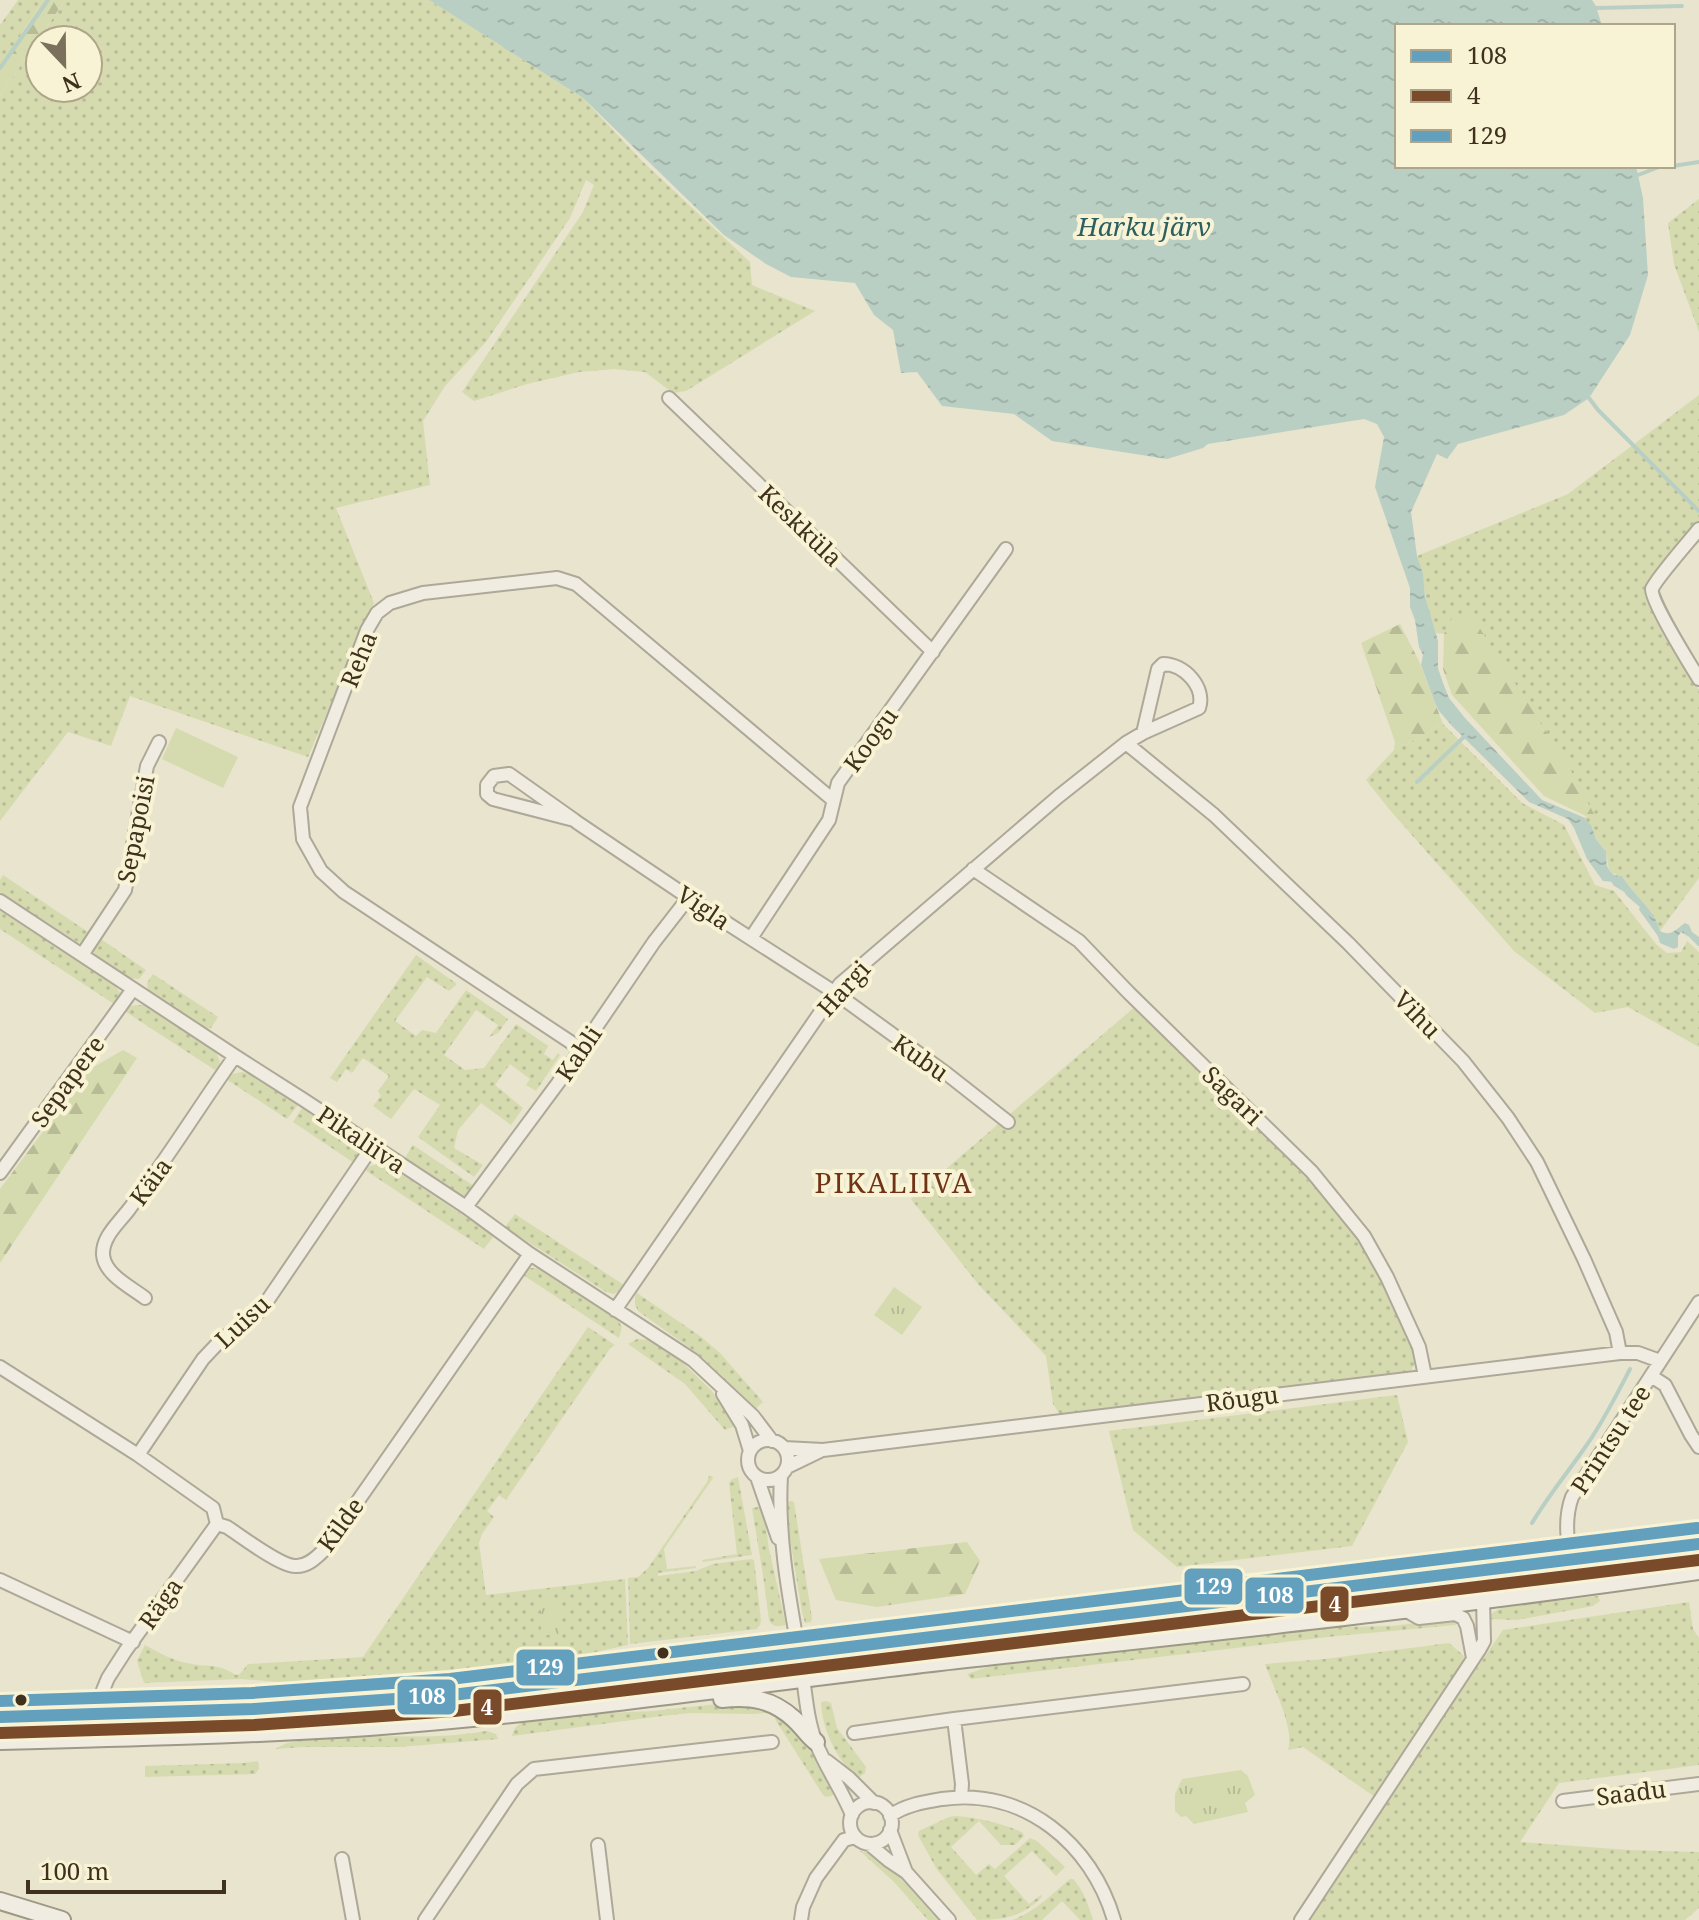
<svg xmlns="http://www.w3.org/2000/svg" width="1699" height="1920" font-family="'Noto Serif',serif">
  <style>
    .grass { fill: url(#grass-dots); fill-rule: evenodd }
    .forest { fill: url(#forest-firs) }
    .park { fill: url(#park-tufts) }
    .pitch { fill: #d5dbaf }
    .water { fill: url(#water-ripples) }
    .lines { fill: none; stroke-linecap: round; stroke-linejoin: round }
    .stream { stroke: #bacfc4; stroke-width: 4 }
    .street-casing { stroke: #aea898; stroke-width: 16 }
    .secondary-casing { stroke: #9e9887; stroke-width: 20 }
    .street { stroke: #f0ece1; stroke-width: 12 }
    .secondary { stroke: #f0ece1; stroke-width: 16 }
    .bus-1-casing { stroke: #f9f3d5; stroke-width: 18 }
    .bus-2-casing { stroke: #f9f3d5; stroke-width: 18 }
    .bus-3-casing { stroke: #f9f3d5; stroke-width: 18 }
    .bus-1 { stroke: #63a0bd; stroke-width: 12 }
    .bus-2 { stroke: #7a4b2a; stroke-width: 12 }
    .bus-3 { stroke: #63a0bd; stroke-width: 12 }
    .bus-dot { fill: #3f311d; stroke: #f9f3d5; stroke-width: 3 }
    .labels { text-anchor: middle; dominant-baseline: central; stroke-width: 8; stroke-linejoin: round; paint-order: stroke }
    .street-label { font-size: 24px; fill: #3f311d; stroke: #f9f3d5 }
    .water-label { font-size: 26px; font-style: italic; fill: #2b5f60; stroke: #f9f3d5 }
    .quarter-label { font-size: 28px; letter-spacing: 2px; fill: #713318; stroke: #f9f3d5 }
    .line-badge { stroke: #f9f3d5; stroke-width: 3 }
    .badge-label { font-size: 22px; text-anchor: middle; font-weight: bold; fill: #fff }
  </style>
  <defs>
    <pattern id="grass-dots" width="8" height="8" patternUnits="userSpaceOnUse" patternTransform="scale(2)"><rect width="8" height="8" fill="#d5dbaf"/><path d="M2 2h.1M6 6h.1" fill="none" stroke="#b8bc96" stroke-width="1.8" stroke-linecap="round"/></pattern>
    <pattern id="forest-firs" width="22" height="20" patternUnits="userSpaceOnUse" patternTransform="scale(2)"><rect width="22" height="20" fill="#d5dbaf"/><path d="M5 1l3.5 6h-7zM16 11l3.5 6h-7z" fill="#b8bc96"/></pattern>
    <pattern id="park-tufts" width="24" height="20" patternUnits="userSpaceOnUse" patternTransform="scale(2)"><rect width="24" height="20" fill="#d5dbaf"/><path d="M3 7l-1-3M5 7V3M7 7l1-3M15 17l-1-3M17 17v-4M19 17l1-3" fill="none" stroke="#b8bc96"/></pattern>
    <pattern id="water-ripples" width="26" height="14" patternUnits="userSpaceOnUse" patternTransform="scale(2)"><rect width="26" height="14" fill="#bacfc4"/><path d="M2 4q2-2 4 0t4 0M15 11q2-2 4 0t4 0" fill="none" stroke="#a1b2a8"/></pattern>
  </defs>
  <rect width="100%" height="100%" fill="#e8e4ce"/>
  <path class="grass" d="M18,0H43L0,68V25Z
    M65,0H429L583,98L642,161L750,262L752,285L815,311L686,391L673,393L645,372L614,369L579,372L527,384L474,401L462,392L583,212L594,185L586,180L570,218L486,342L445,386L423,421L430,485L336,508L374,603L308,757L130,696L111,746L68,732L0,821V96ZM40,40H88V88H40Z
    M1699,199V332L1674,264L1668,223Z
    M1699,395V522L1653,580L1652,607L1699,690V878L1660,931C1654,908 1634,896 1622,876C1603,873 1611,864 1605,851C1603,847 1599,844 1597,840C1592,832 1590,825 1583,817H1588L1454,616L1444,634L1436,633C1425,609 1425,581 1417,556L1568,494Z
    M1443,724L1522,803L1564,825L1595,885L1614,891L1656,944L1667,953L1681,952L1687,941L1699,952V1047L1628,1007L1595,1013L1514,951L1389,809L1366,780L1394,750L1395,742L1405,745Z
    M3,875L91,934L86,940L79,943L0,892V880Z
    M0,909L113,983L121,994L117,1006L0,929Z
    M98,937L146,970L139,979L130,978L96,956C91,949 93,945 98,937Z
    M416,955L457,984L449,991L427,977L395,1021L416,1036L422,1030L436,1033L466,990L508,1019L498,1033L489,1037L498,1025L476,1010L444,1055L465,1070L484,1068L516,1024L548,1046L544,1054L553,1060L558,1053L560,1055L536,1091L526,1085L530,1079L510,1064L495,1085L523,1108L511,1125L481,1103L458,1130L454,1148L483,1165L474,1177L418,1137L440,1105L414,1089L391,1119L373,1106L381,1096L378,1091L389,1076L363,1058L352,1073L346,1069L337,1082L330,1078Z
    M153,974L218,1017L211,1028L205,1029L148,991L147,983Z
    M136,1005H146L216,1052L220,1062L218,1072L126,1012L128,1007Z
    M1137,1005L1210,1078L1338,1211L1380,1274L1406,1328L1416,1361L1410,1373L1060,1414L1053,1404L1046,1356L978,1284L911,1199Z
    M242,1072L250,1074L298,1105L287,1119L226,1079L232,1074Z
    M302,1108L351,1141C358,1149 360,1155 357,1165L293,1122Z
    M413,1145L477,1188C474,1191 471,1195 466,1196C453,1197 419,1170 407,1162L406,1156Z
    M378,1164L389,1166L494,1236L484,1249L365,1170L370,1166Z
    M515,1214L627,1287L614,1294L606,1292L505,1227Z
    M529,1268H541L616,1317L622,1327L619,1338L520,1273Z
    M637,1293L700,1336L720,1353L763,1402L753,1411L721,1375L697,1353L638,1311L635,1304V1296Z
    M588,1327L615,1345L611,1347L506,1500L499,1495L487,1511L494,1517L482,1534L479,1543L486,1595L625,1579L628,1645L572,1657L408,1677L300,1684L241,1679L144,1683L137,1661L145,1645C158,1652 171,1660 187,1663C208,1668 215,1662 236,1675L240,1674L248,1664L363,1657Z
    M637,1339L650,1340L683,1363L711,1390L737,1425L725,1430L685,1384L628,1344Z
    M1397,1395L1408,1442L1352,1546L1177,1567L1133,1530L1109,1431Z
    M709,1476H712L713,1478L664,1549L667,1569L696,1566V1568L658,1573V1576L696,1571L713,1564L751,1559L754,1560L761,1620L760,1625L757,1629L630,1644L628,1578L638,1577L648,1568L707,1482Z
    M738,1477L752,1555L703,1562L702,1560L737,1554L729,1483L732,1479Z
    M791,1501L794,1502L812,1618L811,1622L805,1623L802,1612L784,1503Z
    M763,1506L769,1549L786,1625C778,1626 773,1628 769,1620L763,1575L752,1508Z
    M1560,1543C1554,1553 1548,1553 1538,1556L1318,1581L837,1640L836,1632L839,1630L844,1627L1055,1601L1155,1594Z
    M1435,1583L1436,1587L1295,1614L902,1660L901,1655L951,1643Z
    M1598,1596L1600,1601L1593,1606L1517,1620L1488,1619L1492,1613L1503,1607Z
    M1689,1602L1693,1629L1699,1638V1765L1559,1783L1520,1842L1629,1850L1699,1852V1908L1685,1920H1309L1407,1770L1503,1630Z
    M1445,1619L1453,1621L1456,1625L1337,1636L971,1679L967,1674L994,1665L1338,1627L1393,1626Z
    M1449,1643L1464,1656L1459,1670L1375,1797L1303,1747L1288,1750C1295,1728 1273,1687 1265,1664L1325,1659Z
    M637,1654L638,1660C590,1674 541,1676 492,1682C372,1695 252,1699 131,1703V1698L135,1694L232,1689L298,1693L399,1687L587,1666Z
    M687,1675V1679C527,1713 361,1721 197,1727V1724L256,1716L379,1709L480,1700Z
    M826,1701L831,1703L837,1728L866,1767L865,1773L857,1779C837,1759 822,1730 821,1702Z
    M727,1703L770,1709L765,1713L754,1714L690,1713L662,1716L512,1736C514,1727 518,1724 527,1720L585,1714L652,1711Z
    M778,1713L793,1726L838,1792L831,1796L826,1797L823,1795L775,1719Z
    M487,1731L496,1734L498,1739L399,1747H302L276,1749C295,1731 407,1738 437,1736C454,1736 471,1733 487,1731Z
    M258,1761L259,1769L255,1774L145,1777V1766L244,1763Z
    M956,1816C980,1818 1000,1823 1022,1832L1024,1836L1015,1845H1001L979,1821L951,1847L976,1875L989,1864L995,1869L1030,1838L1037,1841L1065,1867L1056,1876L1032,1851L1004,1876L1029,1904L1041,1895L1042,1897C1022,1917 1004,1920 977,1920L936,1868L918,1835L919,1831L949,1817Z
    M860,1851C884,1853 921,1902 938,1920H928L894,1882Z
    M1070,1879H1073C1083,1889 1088,1905 1093,1919L1092,1920H1080L1062,1901L1042,1920H1012C1035,1912 1051,1895 1070,1879Z"/>
  <path class="forest" d="M43,0H65L0,96V68Z
    M1453,616H1472L1570,769L1594,814L1588,817L1544,796L1452,695L1443,669L1444,634Z
    M1400,624L1419,661L1443,724L1405,745L1395,742L1361,643Z
    M123,1050L137,1058L0,1263V1189L90,1069Z
    M967,1542L980,1561L965,1594L877,1607L836,1600L819,1559Z"/>
  <path class="park" d="M894,1287L922,1307L902,1335L874,1315Z
    M541,1599L562,1600L558,1635H541Z
    M1241,1770L1248,1776L1255,1795L1245,1803L1248,1812L1194,1824L1186,1816L1181,1817L1175,1811V1794L1182,1779Z"/>
  <path class="pitch" d="M176,728L238,757L223,788L162,759Z"/>
  <path class="water" d="M429,0H1592L1596,6L1602,26H1397V166H1636L1643,198L1648,275L1630,335L1589,398L1564,415L1458,444L1447,459L1437,454L1411,512L1417,556L1423,574L1425,596L1438,641V668L1443,683L1449,698L1465,718L1542,800L1583,817L1591,825L1596,839L1606,852L1607,866L1610,871L1614,875L1622,876C1634,896 1654,908 1660,931C1672,937 1676,929 1685,923L1689,925L1692,932L1699,937V943L1681,932L1678,936V947L1674,949L1660,943L1656,930L1651,922L1641,908L1627,896L1620,886L1615,882L1603,881L1587,859L1574,828L1568,819L1529,802L1452,726L1439,711L1435,703L1421,665L1423,655L1419,647L1415,620L1410,607V588L1375,487L1384,437L1377,424L1364,419L1208,444L1203,448L1167,459L1052,441L1014,414L942,406L917,372L901,373L893,330L874,315L855,283L791,277L766,264L724,235L583,98Z"/>
  <g class="lines">
    <path class="stream" d="M1597,8L1682,6
      M0,68L48,0
      M1673,166L1699,162
      M1638,175L1659,167L1669,166
      M1589,398L1598,410L1699,511
      M1417,782L1467,734
      M1611,878L1615,884L1625,890
      M1641,909L1659,934
      M1692,937L1699,944
      M1532,1523C1548,1496 1568,1472 1586,1446C1603,1422 1616,1396 1630,1369"/>
    <g class="street-casing">
      <path id="street" d="M669,398L933,652
        M1699,529C1691,539 1655,580 1652,589C1650,600 1691,666 1699,679
        M1126,743L1214,815L1348,943L1463,1061L1508,1118L1537,1162L1584,1259L1616,1332L1620,1353
        M574,820L509,774L494,776L487,785V794L493,799L574,820L578,823L722,920L834,992L947,1074L1008,1122
        M973,869L1079,941L1129,993L1312,1172L1364,1236L1387,1277L1419,1347L1425,1376
        M0,901L235,1056L304,1100L466,1207L530,1254L693,1360L753,1416L772,1441
        M751,938L829,820L838,783L1006,549
        M82,955L125,890L147,766L159,742
        M581,1049L344,892L321,871L303,839L300,807L367,630L377,613L390,603L423,593L557,578L576,584L833,800
        M0,1173L133,989
        M466,1207L558,1083L654,942L689,897
        M145,1298C131,1287 105,1275 103,1255C102,1236 120,1222 130,1208C167,1159 199,1107 235,1056
        M615,1310L840,984L1059,796L1126,743L1143,733L1199,708C1206,687 1184,664 1163,664L1158,669L1143,733
        M0,1367L138,1455L213,1508L217,1524L227,1527C241,1536 280,1566 295,1566C306,1567 315,1559 323,1551L530,1254
        M1651,1376L1665,1385L1691,1435L1699,1447
        M723,1394L742,1425L750,1451
        M748 1460a20 20 0 1 1 40 0a20 20 0 1 1-40 0Z
        M784,1448L823,1450L1620,1353H1638L1660,1361
        M138,1455L203,1359L220,1341L261,1310L372,1147
        M787,1467L820,1451
        M781,1476C777,1543 792,1611 803,1677C806,1700 808,1722 816,1743C826,1768 842,1790 852,1815
        M757,1477L778,1538
        M0,1580L133,1642
        M1578,1589C1571,1559 1561,1527 1572,1497L1699,1302
        M1405,1610L1419,1618L1455,1614L1463,1618L1467,1626L1473,1658
        M954,1719L1243,1684
        M854,1733L954,1719L962,1784L961,1797
        M99,1738L103,1690L108,1678L126,1650L217,1524
        M827,1761L849,1778L874,1803
        M1563,1801L1699,1784
        M850 1823a21 21 0 1 1 42 0a21 21 0 1 1-42 0Z
        M890,1816C905,1805 924,1802 942,1799C1024,1787 1092,1844 1114,1920
        M890,1830L906,1872
        M869,1844L888,1860L906,1872L949,1920
        M598,1845L607,1920
        M342,1859L353,1920
        M425,1920L517,1784L534,1769L772,1742
        M801,1920L803,1907L816,1878L844,1840L855,1837
        M1301,1920L1479,1650L1484,1641L1483,1600"/>
    </g>
    <g class="secondary-casing">
      <path id="secondary" d="M1365,1609L1380,1602L1448,1590L1552,1578C1563,1575 1567,1570 1572,1560
        M722,1699C751,1696 772,1699 794,1719C802,1726 807,1735 816,1742
        M0,1717L253,1709L452,1695L1699,1544
        M0,1741C123,1738 246,1735 369,1727C560,1713 750,1684 940,1662C1194,1634 1447,1608 1699,1571
        M0,1901L62,1920"/>
    </g>
    <use href="#street" class="street"/>
    <use href="#secondary" class="secondary"/>
    <g class="bus-1-casing">
      <path id="bus-1" d="M0,1717L253,1709L452,1695L1699,1544"/>
    </g>
    <g class="bus-2-casing">
      <path id="bus-2" d="M1,1733L254,1725L454,1711L1699,1560"/>
    </g>
    <g class="bus-3-casing">
      <path id="bus-3" d="M0,1701L252,1693L450,1679L1697,1528"/>
    </g>
    <use href="#bus-1" class="bus-1"/>
    <use href="#bus-2" class="bus-2"/>
    <use href="#bus-3" class="bus-3"/>
  </g>
  <g class="bus-dot">
    <circle cx="663" cy="1653" r="7"/>
    <circle cx="21" cy="1700" r="7"/>
  </g>
  <g class="labels">
    <g class="street-label">
      <text transform="translate(801 525) rotate(44)">Keskküla</text>
      <text transform="translate(358 659) rotate(-68)">Reha</text>
      <text transform="translate(870 739) rotate(-54)">Koogu</text>
      <text transform="translate(135 829) rotate(-79)">Sepapoisi</text>
      <text transform="translate(704 907) rotate(34)">Vigla</text>
      <text transform="translate(843 988) rotate(-48)">Hargi</text>
      <text transform="translate(1418 1014) rotate(46)">Vihu</text>
      <text transform="translate(578 1053) rotate(-56)">Kabli</text>
      <text transform="translate(921 1057) rotate(35)">Kubu</text>
      <text transform="translate(67 1081) rotate(-54)">Sepapere</text>
      <text transform="translate(1233 1095) rotate(44)">Sagari</text>
      <text transform="translate(362 1139) rotate(34)">Pikaliiva</text>
      <text transform="translate(150 1181) rotate(-54)">Käia</text>
      <text transform="translate(242 1321) rotate(-43)">Luisu</text>
      <text transform="translate(1242 1398) rotate(-7)">Rõugu</text>
      <text transform="translate(1610 1439) rotate(-57)">Printsu tee</text>
      <text transform="translate(340 1524) rotate(-54)">Kilde</text>
      <text transform="translate(160 1603) rotate(-55)">Räga</text>
      <text transform="translate(1631 1792) rotate(-7)">Saadu</text>
    </g>
    <g class="water-label">
      <text x="1144" y="226">Harku järv</text>
    </g>
    <g class="quarter-label">
      <text x="894" y="1182">PIKALIIVA</text>
    </g>
  </g>
  <g class="line-badge">
    <rect x="1183" y="1567" width="61" height="39" rx="8" fill="#63a0bd"/>
    <rect x="1244" y="1576" width="61" height="39" rx="8" fill="#63a0bd"/>
    <rect x="1319" y="1585" width="31" height="38" rx="8" fill="#7a4b2a"/>
    <rect x="515" y="1648" width="61" height="39" rx="8" fill="#63a0bd"/>
    <rect x="396" y="1678" width="61" height="38" rx="8" fill="#63a0bd"/>
    <rect x="472" y="1688" width="31" height="38" rx="8" fill="#7a4b2a"/>
  </g>
  <g class="badge-label">
    <text x="1214" y="1594">129</text>
    <text x="1275" y="1603">108</text>
    <text x="1335" y="1612">4</text>
    <text x="545" y="1675">129</text>
    <text x="427" y="1704">108</text>
    <text x="487" y="1715">4</text>
  </g>
  <rect x="1395" y="24" width="280" height="144" fill="#f9f3d5" stroke="#afa58b" stroke-width="2"/>
  <rect x="1411" y="50" width="40" height="12" fill="#63a0bd" stroke="#afa58b" stroke-width="2"/>
  <text x="1467" y="64" font-size="24" fill="#3f311d">108</text>
  <rect x="1411" y="90" width="40" height="12" fill="#7a4b2a" stroke="#afa58b" stroke-width="2"/>
  <text x="1467" y="104" font-size="24" fill="#3f311d">4</text>
  <rect x="1411" y="130" width="40" height="12" fill="#63a0bd" stroke="#afa58b" stroke-width="2"/>
  <text x="1467" y="144" font-size="24" fill="#3f311d">129</text>
  <g transform="translate(64 64) rotate(158)"><circle r="38" fill="#f9f3d5" stroke="#afa58b" stroke-width="2"/>
  <path d="M0-6L14 30L0 20L-14 30Z" fill="#7a705b"/>
  <text y="-12" font-size="22" font-weight="bold" text-anchor="middle" fill="#3f311d">N</text>
  </g>
  <path d="M28 1880v12h196v-12" fill="none" stroke="#3f311d" stroke-width="4"/>
  <text x="40" y="1880" font-size="24" fill="#3f311d" stroke="#f9f3d5" stroke-width="6" paint-order="stroke">100 m</text>
</svg>
